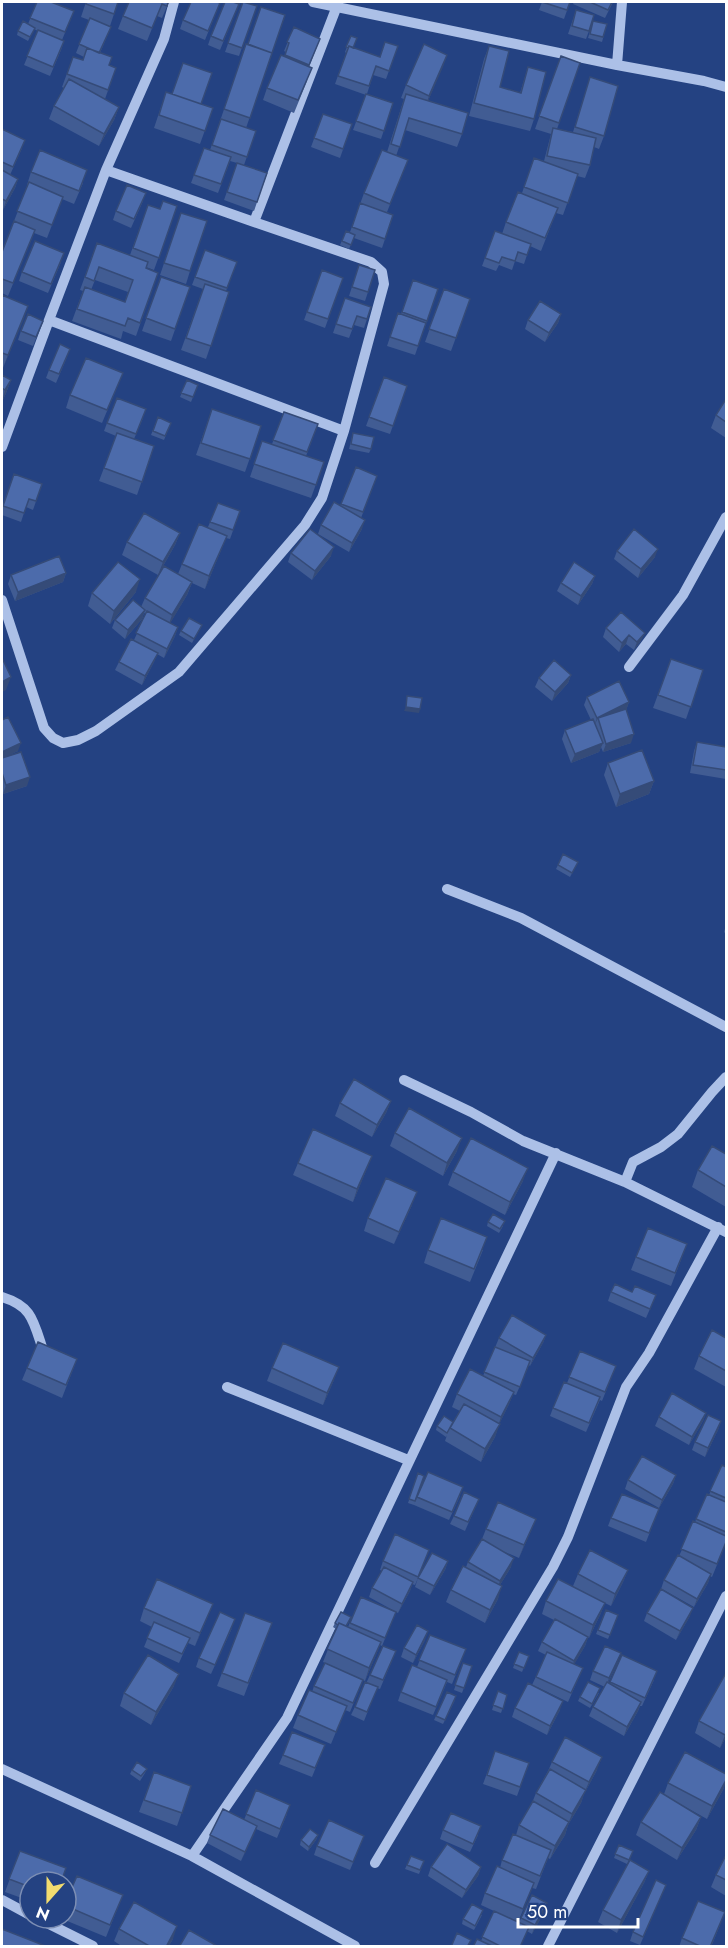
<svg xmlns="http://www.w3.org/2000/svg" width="728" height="1948" font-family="Jost,sans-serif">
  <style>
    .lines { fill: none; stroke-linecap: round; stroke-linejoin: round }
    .minor { stroke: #acc0e7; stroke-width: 10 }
    .wall { fill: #415c93; fill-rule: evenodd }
    .shaded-wall { fill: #354b78 }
    .building { fill: #4c6bab; stroke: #354b78; stroke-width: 1.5 }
  </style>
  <rect width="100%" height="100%" fill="#244282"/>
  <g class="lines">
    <path class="minor" d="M174,2L164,39L106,170L254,222L337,6
      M313,2L617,65L704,81L726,87
      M617,65L622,2
      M106,170L49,320L344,431
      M2,447L49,320
      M2,600L44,728L53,738L63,743L78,740L96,731L179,672L305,525L322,498L344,431L384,284L382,272L371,262L254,222
      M629,667L683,595L726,517
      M447,889L521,918L726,1027
      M404,1080L471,1112L523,1141L625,1182L726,1232
      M625,1182L633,1162L661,1147L678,1134L712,1092L726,1077
      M2,1297C31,1306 33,1319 42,1347
      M227,1387L408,1460
      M2,1769L192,1856L355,1946
      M192,1856L287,1718L556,1153
      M375,1863L553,1567L568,1537L626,1387L649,1353L718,1227
      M2,1900L30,1915
      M37,1918L93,1946
      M548,1946L726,1596"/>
  </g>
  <path class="wall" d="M37,2L74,11L62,40L64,41L61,50L50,76L24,65L38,31L34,29L28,41L17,35L18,31L28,24Z
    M86,2H118L110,26L111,27L100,53L109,65L116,68L105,99L119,107L114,120L99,146L49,119L54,106L64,88L62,87L73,57L83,60L84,57L76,53L89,20L81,17Z
    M169,2L162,18L157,16L147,41L118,29L123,16Z
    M243,2L257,6L239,56L225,52Z
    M542,2H570L564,19L539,10Z
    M574,2H613L605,18L573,4Z
    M220,3L205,40L180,29L183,20Z
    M239,4L220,50L208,45L211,36Z
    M576,10L589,31L586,39L568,34Z
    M593,21L607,24L602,42L588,38Z
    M294,27L320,39L309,67L307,81L294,113L263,100L267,88L284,57L286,52L284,51Z
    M351,36L354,48L380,57L398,46L386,79L373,75L367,94L393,103L381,139L353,130L366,95L335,84L346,53L345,52Z
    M489,46L500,87L520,93L528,67L534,119L530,131L469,116L484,59Z
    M272,53L246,128L256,131L244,165L267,173L254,211L224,200L237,163L230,161L218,193L191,183L204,148L210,150L242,57Z
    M447,55L428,101L462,134L457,147L405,130L396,156L408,160L387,212L393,215L382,248L354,238L349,249L340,245L346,231L350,232L364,193L387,152L404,99L401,98L406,85Z
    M561,56L580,63L557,129L573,132L590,77L604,136L599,149L594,147L590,165L585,178L577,176L563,215L556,213L541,251L530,246L524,264L515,261L512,270L499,265L496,271L482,266L495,231L502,234L506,222L522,193L534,158L544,161L551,134L535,129Z
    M166,92L213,108L200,144L154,128Z
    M323,114L352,124L340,158L311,147Z
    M2,129L22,148L10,175L18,179L15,188L3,210L2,209Z
    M31,172L83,183L74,204L62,199L47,238L34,233L8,296L2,293V252L28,185H27Z
    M143,201L131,228L113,220L116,211Z
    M148,205L160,209L177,206L154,270L146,267V268L158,273L136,336L123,331L121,339L72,321L83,291L80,290L97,243L130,255ZM95,280L128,292L125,302L91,290Z
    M181,213L190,271L186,284L160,275Z
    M205,250L237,262L226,291L229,292L206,359L181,350L203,289L192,285Z
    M61,262L48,293L19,281L22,272Z
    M359,265L368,292L365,301L349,296Z
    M322,270L343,278L325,328L304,320Z
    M161,277L190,287L171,341L142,331Z
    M413,280L438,289L415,355L387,346L398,313L401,314Z
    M444,289L470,299L451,351L425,342Z
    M2,295L28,306L3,368L2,367Z
    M345,298L371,307L364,328L354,325L349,338L333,333Z
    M561,314L558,323L545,342L525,329L528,320Z
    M40,329L33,346L18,340L21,331Z
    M67,357L56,383L46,378L49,370Z
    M123,373L102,423L66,408L70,395Z
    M2,375L11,380L6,393L2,402Z
    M384,377L407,386L390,434L366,426Z
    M187,380L198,385L191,402L180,397Z
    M726,399V438L711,428L716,415Z
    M212,409L261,426L245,472L196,455Z
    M284,412L318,424L306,456L324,462L311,498L250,477L262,441L272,444Z
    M158,417L171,423L164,440L151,435Z
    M143,418L134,439L154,446L137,495L99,481L116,436L104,431L107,423Z
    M353,433L371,449L369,453L349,449Z
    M356,467L377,476L361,518L362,529L349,552L318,534L321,525L340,506Z
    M14,474L42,484L33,510L26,507L21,522L2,515V509Z
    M218,503L240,511L230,539L226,538L205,589L192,583L187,595L170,623L178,627L175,636L164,658L157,654L154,662L142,685L115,670L119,662L134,640L146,614L144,613L142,619L125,639L112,628L115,620L141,607L145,598L178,574L182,564L208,527Z
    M180,533L175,545L158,575L122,555L127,542Z
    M617,551L655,557L638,578L614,559Z
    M291,553L331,556L312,580L288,562Z
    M66,573L63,582L15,601L8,584L11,575Z
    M595,576L592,584L578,605L557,591L561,583Z
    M136,592L110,624L88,606L92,593Z
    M621,612L641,641L634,650L626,644L619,652L603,637L606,628Z
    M202,625L192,643L179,635L181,631Z
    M671,659L703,670L686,719L653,708Z
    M571,675L568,683L552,701L535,687L539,678Z
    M587,697L629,702L626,710L631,743L603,752L601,747L599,752L571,763L562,739L565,730L591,720L584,705Z
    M2,720L18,751L7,756L27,786L3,794L2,791Z
    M697,742L726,747V779L690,773L694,751Z
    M608,763L654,781L649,794L616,807L604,775Z
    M578,862L570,877L556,869L558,865Z
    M726,925V934L724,932Z
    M391,1101L386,1113L372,1137L335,1116L340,1103Z
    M395,1133L457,1151L443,1176L390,1146Z
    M726,1154V1207L692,1187L698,1170Z
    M372,1156L353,1202L293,1175L298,1163Z
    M453,1172L523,1181L505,1215L448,1185Z
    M412,1205L394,1244L364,1231L368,1218Z
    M488,1222L503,1226L499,1233L487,1226Z
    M687,1244L671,1286L631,1270L636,1257Z
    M428,1250H483L470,1282L424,1263Z
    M611,1292H632L656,1295L646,1318L608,1301Z
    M546,1335L543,1343L530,1366L529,1365L516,1395L513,1394L509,1404L499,1424L495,1437L481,1462L445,1441L447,1435L446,1437L436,1430L437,1426L453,1422L460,1411L452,1407L457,1394L483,1376L499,1338Z
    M726,1338V1387L694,1369L699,1356Z
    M580,1351L616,1366L602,1401L600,1400L586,1432L550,1416L553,1408L567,1383Z
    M77,1359L62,1398L22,1380L27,1368Z
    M272,1368L334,1380L323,1405L267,1381Z
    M706,1413L703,1421L689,1445L655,1426L659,1417Z
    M721,1421L718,1430L705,1457L692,1450L695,1442Z
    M722,1465L726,1467V1543L712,1577L710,1576L708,1583L694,1607L662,1589L690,1616L676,1640L644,1621L647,1613L661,1589L664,1580L679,1556L695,1522L707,1494L709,1495Z
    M418,1473L424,1476L414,1505L408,1503Z
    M676,1475L673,1484L659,1508L625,1489L628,1480Z
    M460,1496L449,1520L414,1505L417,1497Z
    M479,1499L465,1531L450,1524L454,1516Z
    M659,1509L646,1542L608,1526L611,1518Z
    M536,1519L519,1558L500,1550L511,1567L500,1585L498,1599L485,1623L446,1602L451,1590L466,1567L468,1562L482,1539L486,1529Z
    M429,1550L418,1578L448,1561L445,1570L430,1595L415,1587L418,1578L415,1585L412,1584L410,1591L398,1613L369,1597L372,1588L382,1571L380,1570L383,1561Z
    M628,1570L623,1582L611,1606L605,1603L600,1615L589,1638L583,1635L588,1637L585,1646L574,1664L583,1668L568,1702L537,1687L560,1710L547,1735L512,1717L515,1708L532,1685L546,1655L538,1651L542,1642L554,1620L542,1614L546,1601L573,1586L578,1574Z
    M361,1597L396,1612L382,1646L380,1645L365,1681L323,1662L336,1629L333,1627L335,1623L349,1622L346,1627H348Z
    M144,1608L208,1616L195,1646L188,1643L179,1663L144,1647L152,1627L140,1621Z
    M606,1610L618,1615L608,1639L596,1634Z
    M245,1613L272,1623L244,1696L217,1686Z
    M232,1628L211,1674L196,1667L199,1658Z
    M430,1635L466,1649L452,1684L447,1682L433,1715L398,1701L401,1692L417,1667Z
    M425,1640L413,1663L401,1657L404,1648Z
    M396,1651L380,1689L377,1688L364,1721L351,1715L370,1675Z
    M519,1652L529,1656L522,1672L513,1668Z
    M622,1655L654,1680L642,1706H640L638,1711L624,1736L589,1716L593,1707L605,1687L590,1680L593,1671L618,1662L608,1683L610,1684Z
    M463,1663L472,1666L462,1693L454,1690Z
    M726,1673V1737L720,1748L695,1733L699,1721Z
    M363,1680L350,1712L345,1710L331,1744L293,1728L298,1715L312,1692L314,1686Z
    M174,1686L151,1725L120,1706L124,1693Z
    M498,1691L507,1695L501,1713L492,1710Z
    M599,1693L590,1708L578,1701L580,1697Z
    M455,1700L443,1724L434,1720L436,1716Z
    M325,1745L312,1777L279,1764L283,1755Z
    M495,1751L529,1763L517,1796L483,1784Z
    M552,1762L597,1770L584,1794L581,1803L568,1825L565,1835L550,1859L548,1858L536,1889L532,1888L518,1922L495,1912L519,1923L521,1918L547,1903L544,1912L532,1934L527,1931L520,1947H473L481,1941L494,1911L481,1905L485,1893L500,1868L502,1860L516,1835L519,1825L532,1803L536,1793L548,1771Z
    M147,1769L145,1773L140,1781L130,1774L132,1770Z
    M154,1772L191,1786L177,1826L139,1812Z
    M668,1783L724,1788L707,1819L680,1804L701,1817L696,1830L677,1860L636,1835L641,1822L664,1794Z
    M256,1790L287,1814L277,1838L256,1829L241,1861L207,1843L210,1835L244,1820Z
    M443,1830L478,1835L470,1852L440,1839Z
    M318,1835L316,1840L308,1851L300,1845L301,1840Z
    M364,1836L350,1870L314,1855L317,1846Z
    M619,1845L633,1851L627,1864L614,1858Z
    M20,1851L30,1882V1901L5,1892Z
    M726,1855V1896L711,1887L716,1875Z
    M411,1856L424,1861L419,1874L405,1869Z
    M431,1867H481L478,1876L462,1898L428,1876Z
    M649,1871L644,1883L617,1933L598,1922L603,1910Z
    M666,1885L640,1945L630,1941L633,1932Z
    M123,1895L106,1937L60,1918H66V1901Z
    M482,1915L474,1930L462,1924L463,1919Z
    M720,1925L711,1947H679L682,1938Z
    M119,1929L173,1939L168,1947H123L114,1941Z"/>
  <path class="shaded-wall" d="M447,55L443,67L425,108L429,96Z
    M119,107L114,120L99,146L104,134Z
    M18,179L15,188L3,210L6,201Z
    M28,306L24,319L3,368L8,355Z
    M561,314L558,323L545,342L549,333Z
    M11,380L6,393L2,402L5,390Z
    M365,520L362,529L349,552L352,543Z
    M180,533L175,545L158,575L163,562Z
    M227,536L222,548L205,589L209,576Z
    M334,547L331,556L312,580L315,571Z
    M658,549L655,557L638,578L641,569Z
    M66,573L63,582L15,601L18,592Z
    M595,576L592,584L578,605L581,596Z
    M140,579L136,592L110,624L114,611Z
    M192,582L187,595L168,627L172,615Z
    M145,610L142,619L125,639L128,630Z
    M178,627L175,636L164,658L167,649Z
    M645,633L641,641L634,650L637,642Z
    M629,635L626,644L619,652L622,643Z
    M158,653L154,662L142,685L145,676Z
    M571,675L568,683L552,701L555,692Z
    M11,677L6,690L2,692V682Z
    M629,702L626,711L598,718L594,726L597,718Z
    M406,707L420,709L419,713L404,711Z
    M634,734L631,743L603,752L606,744Z
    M21,743L18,751L2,759V752Z
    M603,743L599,752L571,763L575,754Z
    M30,777L27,786L3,794L6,785Z
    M654,781L649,794L616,807L620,794Z
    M391,1101L386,1113L372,1137L377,1125Z
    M462,1138L457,1151L443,1176L447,1163Z
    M372,1156L367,1169L353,1202L357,1189Z
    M528,1168L523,1181L505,1215L510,1202Z
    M417,1192L412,1205L394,1244L399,1232Z
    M546,1335L543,1343L530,1366L533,1358Z
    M339,1367L334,1380L323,1405L327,1393Z
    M514,1392L509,1404L497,1429L501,1417Z
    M706,1413L703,1421L689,1445L692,1437Z
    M721,1421L718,1430L705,1457L708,1448Z
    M500,1424L495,1437L481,1462L485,1449Z
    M676,1475L673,1484L659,1508L662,1500Z
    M536,1519L531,1531L519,1558L524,1545Z
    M514,1558L511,1567L497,1590L500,1581Z
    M448,1561L445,1570L430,1595L434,1586Z
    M628,1570L623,1582L611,1606L615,1594Z
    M711,1574L708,1583L694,1607L697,1599Z
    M413,1582L410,1591L398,1613L402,1604Z
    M502,1586L498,1599L485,1623L490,1610Z
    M605,1603L600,1615L589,1638L593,1625Z
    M213,1604L208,1616L195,1646L200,1633Z
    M693,1608L690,1616L676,1640L680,1631Z
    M428,1631L425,1640L413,1663L416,1655Z
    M588,1637L585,1646L571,1670L574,1661Z
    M381,1642L376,1655L365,1681L369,1668Z
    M621,1653L618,1662L606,1687L609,1678Z
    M179,1674L174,1686L151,1725L156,1712Z
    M563,1701L560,1710L547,1735L550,1726Z
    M641,1702L638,1711L624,1736L627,1727Z
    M726,1733V1737L720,1748L725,1735Z
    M602,1757L597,1770L584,1794L581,1803L568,1825L565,1835L550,1859L555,1846L568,1824L572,1814L585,1791L589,1782Z
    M726,1780L724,1788L707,1819L712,1806Z
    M701,1817L696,1830L677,1860L682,1848Z
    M257,1826L254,1835L241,1861L245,1852Z
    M318,1835L316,1840L308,1851L309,1847Z
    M481,1867L478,1876L462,1898L466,1890Z
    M649,1871L644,1883L617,1933L621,1920Z
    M547,1903L544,1912L532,1934L535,1925Z
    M177,1926L173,1939L168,1947H166Z"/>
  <path class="building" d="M37,2H51L74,11L65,32L30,18Z
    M86,2H118L114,14L86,4Z
    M129,2H168L167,6L162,4L152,28L123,16Z
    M191,2H217L220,3L208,31L183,20Z
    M225,2H233L239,4L223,41L211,36Z
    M243,2L257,6L242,48L228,43Z
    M542,2H570L567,10Z
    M590,2H612L608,10Z
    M261,7L285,15L272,53L248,44Z
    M576,10L594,15L589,31L572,26Z
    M90,18L111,27L99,53L79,44Z
    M23,21L35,28L30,37L18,31Z
    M593,21L607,24L603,37L590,34Z
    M294,27L320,39L309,65L285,55L289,43L287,42Z
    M38,30L64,41L53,67L27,56Z
    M351,36L357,38L353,48L349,46L348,48L346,47Z
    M385,42L398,46L389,71L376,66L369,86L338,76L349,46L380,57Z
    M246,44L272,53L250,118L224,109Z
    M424,44L447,55L429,96L406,85Z
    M489,46L509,51L500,87L521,93L528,67L546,72L534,119L474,103Z
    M87,48L112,57L109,65L116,68L108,90L67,74L73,57L83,60Z
    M281,55L312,68L298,100L267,88Z
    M561,56L580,63L559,123L539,116Z
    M183,63L212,73L201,104L172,94Z
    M590,77L618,86L604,136L575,127Z
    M69,79L119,107L104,134L54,106Z
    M166,92L213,108L205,131L159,115Z
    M366,94L393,103L384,131L356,121Z
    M406,94L468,113L462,134L409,118L400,147L391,144Z
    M323,114L352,124L343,149L314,138Z
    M221,119L256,131L247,157L212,145Z
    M553,128L596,138L590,165L547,156Z
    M2,129L25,140L13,167L2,162Z
    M204,148L231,157L221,184L194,175Z
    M40,150L87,170L79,191L31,172Z
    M382,150L408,160L390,204L364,193Z
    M534,158L578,174L568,203L524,187Z
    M237,163L267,173L257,202L227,192Z
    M2,170L18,179L6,201L2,199Z
    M29,182L63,197L52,225L17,211Z
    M127,185L146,193L134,219L116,211Z
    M518,192L558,208L545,238L506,222Z
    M163,201L177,206L159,258L133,248L148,205L160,209Z
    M360,203L393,215L385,239L352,227Z
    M181,213L207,221L190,271L164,263Z
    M14,221L35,230L13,283L2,279V252Z
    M346,231L355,235L351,245L342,241Z
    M495,231L531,244L527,255L518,252L515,261L502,257L499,263L485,258Z
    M35,241L64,253L51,284L22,272Z
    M97,243L148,262L146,268L158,273L140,323L128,318L125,326L77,309L85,287L125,302L133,280L99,267L94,281L85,277Z
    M205,250L237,262L227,288L195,277Z
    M359,265L375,270L368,292L352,287Z
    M322,270L343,278L328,319L307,312Z
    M161,277L190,287L175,329L146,318Z
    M413,280L438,289L427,321L402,312Z
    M205,284L229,292L211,346L186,338Z
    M444,289L470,299L456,338L429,329Z
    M2,295L28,306L8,355L2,353Z
    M345,298L371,307L367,319L357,316L352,329L336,324Z
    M540,301L561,314L549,333L528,320Z
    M398,313L426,323L418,346L390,337Z
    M28,314L43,321L36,337L21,331Z
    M60,344L70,349L59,374L49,370Z
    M86,358L123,373L107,410L70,395Z
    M2,375L11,380L5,390L2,388Z
    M384,377L407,386L393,426L369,417Z
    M187,380L198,385L193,397L181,393Z
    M117,398L146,409L136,434L107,423Z
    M726,399V422L716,415Z
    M212,409L261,426L250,459L201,443Z
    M284,412L318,424L307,452L273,440Z
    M158,417L171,423L165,436L153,431Z
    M117,433L154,446L142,482L104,468Z
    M353,433L374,437L371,449L351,444Z
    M262,441L324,462L316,485L254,464Z
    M356,467L377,476L363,512L341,504Z
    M14,474L42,484L36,501L29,499L24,513L3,506Z
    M334,502L365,520L352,543L321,525Z
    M218,503L240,511L233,530L210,522Z
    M144,513L180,533L163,562L127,542Z
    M199,524L227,536L209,576L182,564Z
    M310,529L334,547L315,571L291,553Z
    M634,529L658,549L641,569L617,551Z
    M59,556L66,573L18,592L11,575Z
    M118,562L140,579L114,611L92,593Z
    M574,562L595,576L581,596L561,583Z
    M164,566L192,582L172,615L145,598Z
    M133,600L145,610L128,630L115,620Z
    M147,611L178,627L167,649L136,633Z
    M621,612L645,633L637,642L629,635L622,643L606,628Z
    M189,618L202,625L194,639L181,631Z
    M131,639L158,653L145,676L119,662Z
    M2,658L11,677L2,682Z
    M671,659L703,670L691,707L658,695Z
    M554,660L571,675L555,692L539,678Z
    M619,681L629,702L597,718L587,697Z
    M407,696L422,698L420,709L406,707Z
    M626,709L634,734L606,744L598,718Z
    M8,717L21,743L2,752V720Z
    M593,719L603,743L575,754L565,730Z
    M697,742L726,747V770L693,765Z
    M642,750L654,781L620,794L608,763Z
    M21,752L30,777L6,785L2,773V758Z
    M563,854L578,862L572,873L558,865Z
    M354,1079L391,1101L377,1125L340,1103Z
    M409,1108L462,1138L447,1163L395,1133Z
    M313,1129L372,1156L357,1189L298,1163Z
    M471,1138L528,1168L510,1202L453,1172Z
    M712,1146L726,1154V1187L698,1170Z
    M386,1178L417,1192L399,1232L368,1218Z
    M493,1214L505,1221L500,1229L488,1222Z
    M441,1218L487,1237L474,1269L428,1250Z
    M648,1228L687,1244L675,1273L636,1257Z
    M615,1284L632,1292L635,1286L656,1295L650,1309L611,1292Z
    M512,1315L546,1335L533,1358L499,1338Z
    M712,1330L726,1338V1371L699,1356Z
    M38,1342L77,1359L66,1385L27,1368Z
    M283,1343L339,1367L327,1393L272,1368Z
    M495,1347L530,1361L520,1387L484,1372Z
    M580,1351L616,1366L605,1392L569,1377Z
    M470,1369L514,1392L501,1417L457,1394Z
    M564,1382L600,1397L589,1423L553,1408Z
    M672,1393L706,1413L692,1437L659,1417Z
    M464,1404L500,1424L485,1449L450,1428Z
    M708,1415L721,1421L708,1448L695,1442Z
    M444,1416L453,1422L447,1433L437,1426Z
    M642,1456L676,1475L662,1500L628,1480Z
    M722,1465L726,1467V1498L710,1491Z
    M428,1472L463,1487L452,1512L417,1497Z
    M418,1473L424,1476L415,1501L409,1499Z
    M464,1492L479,1499L468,1522L454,1516Z
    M622,1494L659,1509L649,1533L611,1518Z
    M707,1494L726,1502V1532L696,1519Z
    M498,1502L536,1519L524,1545L486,1529Z
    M693,1521L726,1536V1542L717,1564L681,1549Z
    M395,1534L429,1550L418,1577L383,1561Z
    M482,1539L514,1558L500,1581L468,1562Z
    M590,1550L628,1570L615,1594L578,1574Z
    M432,1553L448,1561L434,1586L418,1578Z
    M678,1555L711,1574L697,1599L664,1580Z
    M463,1566L502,1586L490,1610L451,1590Z
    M384,1567L413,1582L402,1604L372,1588Z
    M157,1579L213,1604L200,1633L144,1608Z
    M558,1579L605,1603L593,1625L546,1601Z
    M661,1589L693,1608L680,1631L647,1613Z
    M361,1597L396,1612L385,1638L350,1623Z
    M606,1610L618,1615L610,1635L598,1630Z
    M220,1612L235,1619L215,1665L199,1658Z
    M341,1612L351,1617L346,1626L339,1623L338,1625L335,1623Z
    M245,1613L272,1623L248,1683L222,1673Z
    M555,1619L588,1637L574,1661L542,1642Z
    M154,1622L190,1638L182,1654L147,1638Z
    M339,1623L381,1642L369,1668L327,1649Z
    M417,1625L428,1631L416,1655L404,1648Z
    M430,1635L466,1649L455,1675L419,1660Z
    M383,1646L396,1651L383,1680L370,1675Z
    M605,1646L621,1653L609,1678L593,1671Z
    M519,1652L529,1656L524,1668L514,1664Z
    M547,1652L583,1668L571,1693L536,1677Z
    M148,1655L179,1674L156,1712L124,1693Z
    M622,1655L657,1671L645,1698L610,1682Z
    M325,1663L363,1680L353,1703L314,1686Z
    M463,1663L472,1666L464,1688L455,1685Z
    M412,1665L447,1680L436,1707L401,1692Z
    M726,1673V1733L725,1735L699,1721Z
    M365,1682L378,1687L367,1712L355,1707Z
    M588,1682L600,1688L592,1704L580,1697Z
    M607,1682L641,1702L627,1727L593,1707Z
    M528,1683L563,1701L550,1726L515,1708Z
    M309,1690L347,1706L336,1732L298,1715Z
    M498,1691L507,1695L503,1709L493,1705Z
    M447,1692L456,1696L445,1720L436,1716Z
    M292,1732L325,1745L315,1768L283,1755Z
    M565,1737L602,1757L589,1782L552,1762Z
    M495,1751L529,1763L520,1787L487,1775Z
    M685,1752L726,1774V1780L712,1806L668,1783Z
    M137,1762L147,1769L141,1776L132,1770Z
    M550,1769L586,1790L572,1814L536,1793Z
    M154,1772L191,1786L182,1813L144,1800Z
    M256,1790L290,1805L280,1829L246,1814Z
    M660,1792L701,1817L682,1848L641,1822Z
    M533,1801L569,1822L555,1846L519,1825Z
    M223,1809L257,1826L245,1852L210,1835Z
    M451,1813L481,1826L473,1844L443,1830Z
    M329,1820L364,1836L353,1862L317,1846Z
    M310,1829L318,1835L309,1847L301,1840Z
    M513,1834L551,1850L540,1876L502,1860Z
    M447,1844L481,1867L466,1890L431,1867Z
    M619,1845L633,1851L629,1860L615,1854Z
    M20,1851L66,1868L61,1882H30V1887L9,1879Z
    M726,1855V1880L716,1875Z
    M411,1856L424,1861L420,1870L407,1865Z
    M630,1860L649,1871L621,1920L603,1910Z
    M497,1866L534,1883L523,1909L485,1893Z
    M77,1876L123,1895L110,1925L66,1906V1901Z
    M656,1880L666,1885L643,1937L633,1932Z
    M532,1895L547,1903L535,1925L521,1918Z
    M698,1901L725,1912L710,1947H702L682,1938Z
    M134,1902L177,1926L166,1947H151L119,1929Z
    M472,1904L483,1910L475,1926L463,1919Z
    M494,1911L529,1927L520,1947H502L482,1937Z
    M2,1929L48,1947H2Z
    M189,1930L219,1947H179Z
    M457,1933L471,1940L467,1947H451Z
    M477,1939L494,1947H473Z"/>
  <rect width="728" height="1948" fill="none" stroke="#ffffff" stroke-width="6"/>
  <g transform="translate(48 1900) rotate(201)"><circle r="28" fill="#244282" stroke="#7c8eb4" stroke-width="1.5"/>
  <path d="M0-4.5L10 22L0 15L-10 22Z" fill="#f2dc6f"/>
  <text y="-9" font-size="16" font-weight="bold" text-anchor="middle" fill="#ffffff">N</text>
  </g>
  <path d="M518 1918v9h120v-9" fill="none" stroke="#ffffff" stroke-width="3"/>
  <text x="527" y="1918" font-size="18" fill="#ffffff" stroke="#244282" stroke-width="4.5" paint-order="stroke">50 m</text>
</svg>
